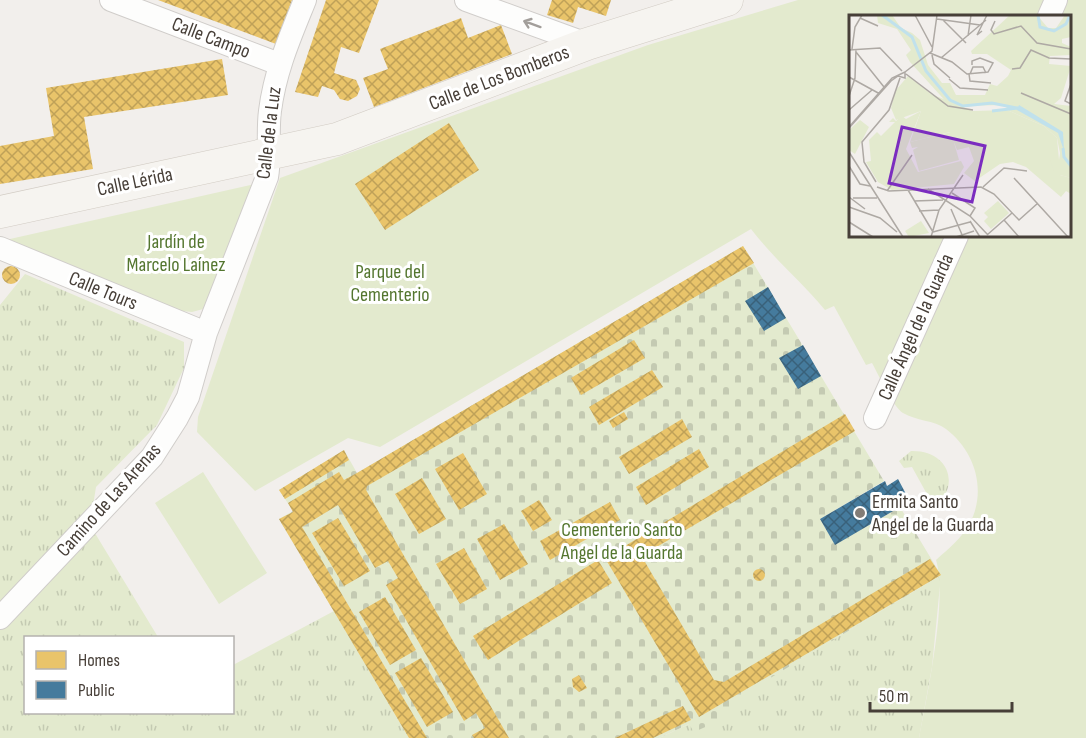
<svg xmlns="http://www.w3.org/2000/svg" width="1086" height="738" font-family="'Sofia Sans Condensed',sans-serif">
  <style>
    .grass { fill: url(#grass-tufts) }
    .cemetery { fill: url(#cemetery-stones) }
    .green { fill: #e3eace; fill-rule: evenodd }
    .homes { fill: url(#homes-cross-hatch) }
    .public { fill: url(#public-cross-hatch) }
    .lines { fill: none; stroke-linecap: round; stroke-linejoin: round }
    .street-casing { stroke: #d0cdca; stroke-width: 24 }
    .secondary-casing { stroke: #d2ccc4; stroke-width: 33 }
    .street { stroke: #fdfdfc; stroke-width: 22 }
    .secondary { stroke: #f6f4f0; stroke-width: 32 }
    .oneway { stroke: #a29e9a }
    .poi-dot { fill: #837d77; stroke: #fff; stroke-width: 2 }
    .labels { text-anchor: middle; dominant-baseline: central; stroke-width: 6; stroke-linejoin: round; paint-order: stroke }
    .street-label { font-size: 20px; fill: #473f38; stroke: #fff }
    .park-label { font-size: 20px; fill: #54762f; stroke: #fff }
    .poi-label { font-size: 20px; fill: #473f38; stroke: #fff; text-anchor: start }
    .inset-river { fill: none; stroke: #c0e1ec; stroke-width: 3 }
    .inset-road { fill: none; stroke: #aea9a4; stroke-width: 1.5 }
    .view { fill: #7b2cbf; fill-opacity: 0.15; stroke: #7b2cbf; stroke-width: 3 }
    .inset-edge { fill: none; stroke: #473f38; stroke-width: 3 }
  </style>
  <defs>
    <pattern id="grass-tufts" width="24" height="20" patternUnits="userSpaceOnUse" patternTransform="scale(1.5)"><rect width="24" height="20" fill="#e3eace"/><path d="M3 7l-1-3M5 7V3M7 7l1-3M15 17l-1-3M17 17v-4M19 17l1-3" fill="none" stroke="#c4cab2"/></pattern>
    <pattern id="cemetery-stones" width="16" height="16" patternUnits="userSpaceOnUse" patternTransform="scale(1.5)"><rect width="16" height="16" fill="#e3eace"/><path d="M2 7V4a2 2 0 0 1 4 0v3zM10 15v-3a2 2 0 0 1 4 0v3z" fill="#c4cab2"/></pattern>
    <pattern id="homes-cross-hatch" width="8" height="8" patternUnits="userSpaceOnUse" patternTransform="scale(1.5)"><rect width="8" height="8" fill="#e9c46a"/><path d="M0 0l8 8M0 8l8-8" fill="none" stroke="#bfa158"/></pattern>
    <pattern id="public-cross-hatch" width="8" height="8" patternUnits="userSpaceOnUse" patternTransform="scale(1.5)"><rect width="8" height="8" fill="#457b9d"/><path d="M0 0l8 8M0 8l8-8" fill="none" stroke="#39617a"/></pattern>
  </defs>
  <rect width="100%" height="100%" fill="#f2efec"/>
  <path class="grass" d="M25,274L184,342V368L157,425L96,487L90,525L158,637L26,638V712H232L233,665L334,611L409,738H0V305Z
    M911,451C947,450 962,483 935,508H928L924,502L928,496L912,467L904,468L899,461Z
    M941,575L932,667L919,738H659L689,724L717,720L738,697Z"/>
  <path class="cemetery" d="M743,246L884,481L820,519L835,544L900,507L941,575L739,697L743,705L721,720L694,732L689,724L659,738H409L279,519L293,511L279,490L344,450L357,473Z"/>
  <path class="green" d="M798,0H1086V738H919C927,695 948,599 936,560C948,549 962,538 970,523C987,490 975,451 946,429C934,420 916,421 903,413C894,408 878,374 872,363L866,365L834,306L825,310C801,281 773,258 751,229L380,447L348,438L255,491L197,432L198,417L280,178L648,45ZM850,16H1070V236H850Z
    M255,184L207,308L192,312L182,311L1,241Z
    M203,472L267,573L219,604L155,503Z"/>
  <path class="homes" d="M158,0H292L276,44Z
    M326,0H379L359,53L341,47L334,73L356,80L360,89L357,96L348,101L340,99L334,90L322,86L318,97L295,92Z
    M552,0H611L606,16L578,7L573,23L547,15Z
    M461,18L468,38L501,25L512,54L374,107L363,78L388,69L380,49Z
    M222,59L228,95L84,117L93,169L0,184V146L54,136L46,88Z
    M449,123L479,170L385,230L355,184Z
    M743,246L754,263L367,486L366,490L509,738H474L472,735L485,728L476,713L464,721L386,585L398,578L388,561L375,568L338,505L302,527L427,738H409L279,519L293,512L288,503L339,472L344,480L357,473Z
    M2 275a9 9 0 1 1 18 0a9 9 0 1 1-18 0Z
    M634,340L645,358L581,395L571,378Z
    M652,370L663,387L599,425L589,407Z
    M624,412L628,419L613,428L609,421Z
    M845,414L855,431L648,552L645,562L714,680L724,682L930,559L941,575L699,717L605,558Z
    M682,419L692,437L629,474L619,457Z
    M699,449L709,467L646,505L636,487Z
    M344,450L349,460L285,499L279,490Z
    M463,453L487,494L459,510L435,469Z
    M422,478L446,519L419,534L395,494Z
    M539,500L552,520L533,531L521,511Z
    M610,502L620,520L550,560L540,541Z
    M338,518L370,571L344,586L312,533Z
    M504,524L528,564L500,580L477,539Z
    M464,548L487,589L460,604L436,564Z
    M598,560L612,583L488,660L473,636Z
    M753 575a6 6 0 1 1 12 0a6 6 0 1 1-12 0Z
    M385,597L416,650L390,665L359,612Z
    M421,658L453,712L427,727L395,673Z
    M579,675L587,688L579,692L573,687L572,679Z
    M683,706L691,720L653,738H615Z"/>
  <path class="public" d="M768,287L786,318L764,331L745,301Z
    M803,345L821,376L798,389L779,358Z
    M898,479L906,494L896,500L900,507L835,545L820,519L885,481L887,486Z"/>
  <g class="lines">
    <g class="street-casing">
      <path id="street" d="M111,0L279,64
        M466,0L587,44
        M1049,16L1056,0
        M0,248L206,333
        M875,418L957,236
        M0,618L152,457L177,418L188,397L206,333L267,177C271,155 267,133 270,111C275,71 290,37 305,0"/>
    </g>
    <g class="secondary-casing">
      <path id="secondary" d="M0,212L337,139L587,44L727,0"/>
    </g>
    <use href="#street" class="street"/>
    <use href="#secondary" class="secondary"/>
  </g>
  <defs><path id="oneway-shaft" d="M-6 0H5M1.5-3L5.5 0L1.5 3" fill="none" stroke-width="1.6" stroke-linecap="round" stroke-linejoin="round" transform="scale(1.5)"/></defs>
  <use class="oneway" href="#oneway-shaft" transform="translate(532 24) rotate(-160)"/>
  <circle class="poi-dot" cx="860" cy="513" r="6"/>
  <g class="labels">
    <g class="street-label">
      <text transform="translate(211 38) rotate(21)">Calle Campo</text>
      <text transform="translate(499 78) rotate(-21)">Calle de Los Bomberos</text>
      <text transform="translate(269 133) rotate(-83)">Calle de la Luz</text>
      <text transform="translate(135 182) rotate(-12)">Calle Lérida</text>
      <text transform="translate(103 291) rotate(22)">Calle Tours</text>
      <text transform="translate(916 327) rotate(-66)">Calle Ángel de la Guarda</text>
      <text transform="translate(109 500) rotate(-48)">Camino de Las Arenas</text>
    </g>
    <g class="park-label">
      <text x="176" y="242">Jardín de<tspan x="176" dy="23">Marcelo Laínez</tspan></text>
      <text x="390" y="272">Parque del<tspan x="390" dy="23">Cementerio</tspan></text>
      <text x="622" y="530">Cementerio Santo<tspan x="622" dy="23">Angel de la Guarda</tspan></text>
    </g>
    <g class="poi-label">
      <text x="872" y="502">Ermita Santo<tspan x="872" dy="23">Angel de la Guarda</tspan></text>
    </g>
  </g>
  <g transform="translate(849 15)">
    <rect width="222" height="222" fill="#f2efec"/>
    <path d="M161,0H189L191,12L205,16L222,0V22L213,24V28L222,32V40L201,41L200,49L222,51L212,83L205,89L222,91V151L212,120L188,102L156,89L133,90L96,80H136L141,69L148,71L159,61L162,55L138,39H123L122,36ZM59,61L82,79L124,96L158,95L195,111L208,123L210,145H202L211,160L222,163V179L217,176L212,182L177,152L164,147L151,149L126,166L115,158L125,146L120,132L108,135L101,117L61,127L72,96L47,105L42,93L47,75ZM11,105L20,112L6,139L0,135V115Z" fill="#e3eace"/>
    <path d="M28,0H43L52,13L63,18L71,25L79,50L93,68H101L107,80L118,86L168,88L211,111L222,102L217,114L222,125V163L211,160L206,167L202,162L205,156L201,145H210L211,138L208,123L195,111L158,95L157,90L101,91L61,47L57,40L62,35L48,14L29,8ZM188,0L199,13H207L216,0L222,3L203,29L202,22L187,23ZM46,77L66,82L60,88V96L43,91Z" fill="#e3eace"/>
    <path d="M102,117L110,145L70,156L64,135L69,132L63,133L61,127Z" fill="#e3eace"/>
    <path d="M72,96L57,134L69,157L112,146L115,152L105,169L43,175L29,167L17,147L22,146L20,125L28,117L32,121L46,107H40L44,103L47,106L53,101L57,104ZM149,186L160,198L142,214L135,206L139,202L135,198ZM72,206L80,218L60,222L56,216Z" fill="#e3eace"/>
    <path d="M170,90L214,117L215,136L209,118L168,95Z" fill="#c0e1ec"/>
    <path class="inset-river" d="M33,0L63,22L77,56L101,85L114,91L143,88L173,94M189,0L191,12L205,16L217,9L221,0M143,96L170,93M214,133L215,142L222,151"/>
    <path class="inset-road" d="M66,0L83,32M11,3L29,11M88,4L131,10M94,5L117,28M146,6L142,15L145,19L172,11L188,28L222,34M133,16L128,20L138,0M119,21L122,0M3,34L6,12L13,0M0,35L31,33L53,56M7,37L35,72M81,38L103,47L118,59L139,57L144,48L131,43L123,46V50M83,40L85,49L101,63M92,43L137,5M163,54L171,53L182,35L200,43L222,44M56,57L83,36L88,0M57,59L99,91L124,95M120,59L121,66L142,68M121,59L124,52H134L137,58M0,62L31,79M100,64L111,73L139,75M222,69L216,86L222,89M172,78L222,99M0,81L6,63L7,34M0,95L23,75M0,112L43,63L56,57V63L49,61L42,66L0,113M0,137L54,222M0,151L11,169L21,171M165,163L219,222M27,167L15,147L13,127L40,95L51,63M28,172L40,176L132,172L145,179L170,205L189,188M134,172L155,153L178,156M79,174L121,201L139,220M59,175L84,217M38,176L63,140M103,178L126,193L121,201M0,182L16,194M4,183H28M65,186L94,185M0,192L31,203L48,217M102,194L114,222M70,196L90,195M155,205L170,222M121,206L131,222M0,207L24,222M84,217L121,207M138,220L163,198M82,222L90,195L114,160M107,222L125,216"/>
    <path class="view" d="M53,112L136,131L123,187L40,168Z"/>
    <rect width="222" height="222" class="inset-edge"/>
  </g>
  <rect x="24" y="636" width="210" height="78" fill="#ffffff" stroke="#b5b2af" stroke-width="1.5"/>
  <rect x="36" y="651" width="30" height="18" fill="#e9c46a" stroke="#b5b2af" stroke-width="1.5"/>
  <text x="78" y="666" font-size="18" fill="#473f38">Homes</text>
  <rect x="36" y="681" width="30" height="18" fill="#457b9d" stroke="#b5b2af" stroke-width="1.5"/>
  <text x="78" y="696" font-size="18" fill="#473f38">Public</text>
  <path d="M870 702v9h142v-9" fill="none" stroke="#473f38" stroke-width="3"/>
  <text x="879" y="702" font-size="18" fill="#473f38" stroke="#ffffff" stroke-width="4.5" paint-order="stroke">50 m</text>
</svg>
